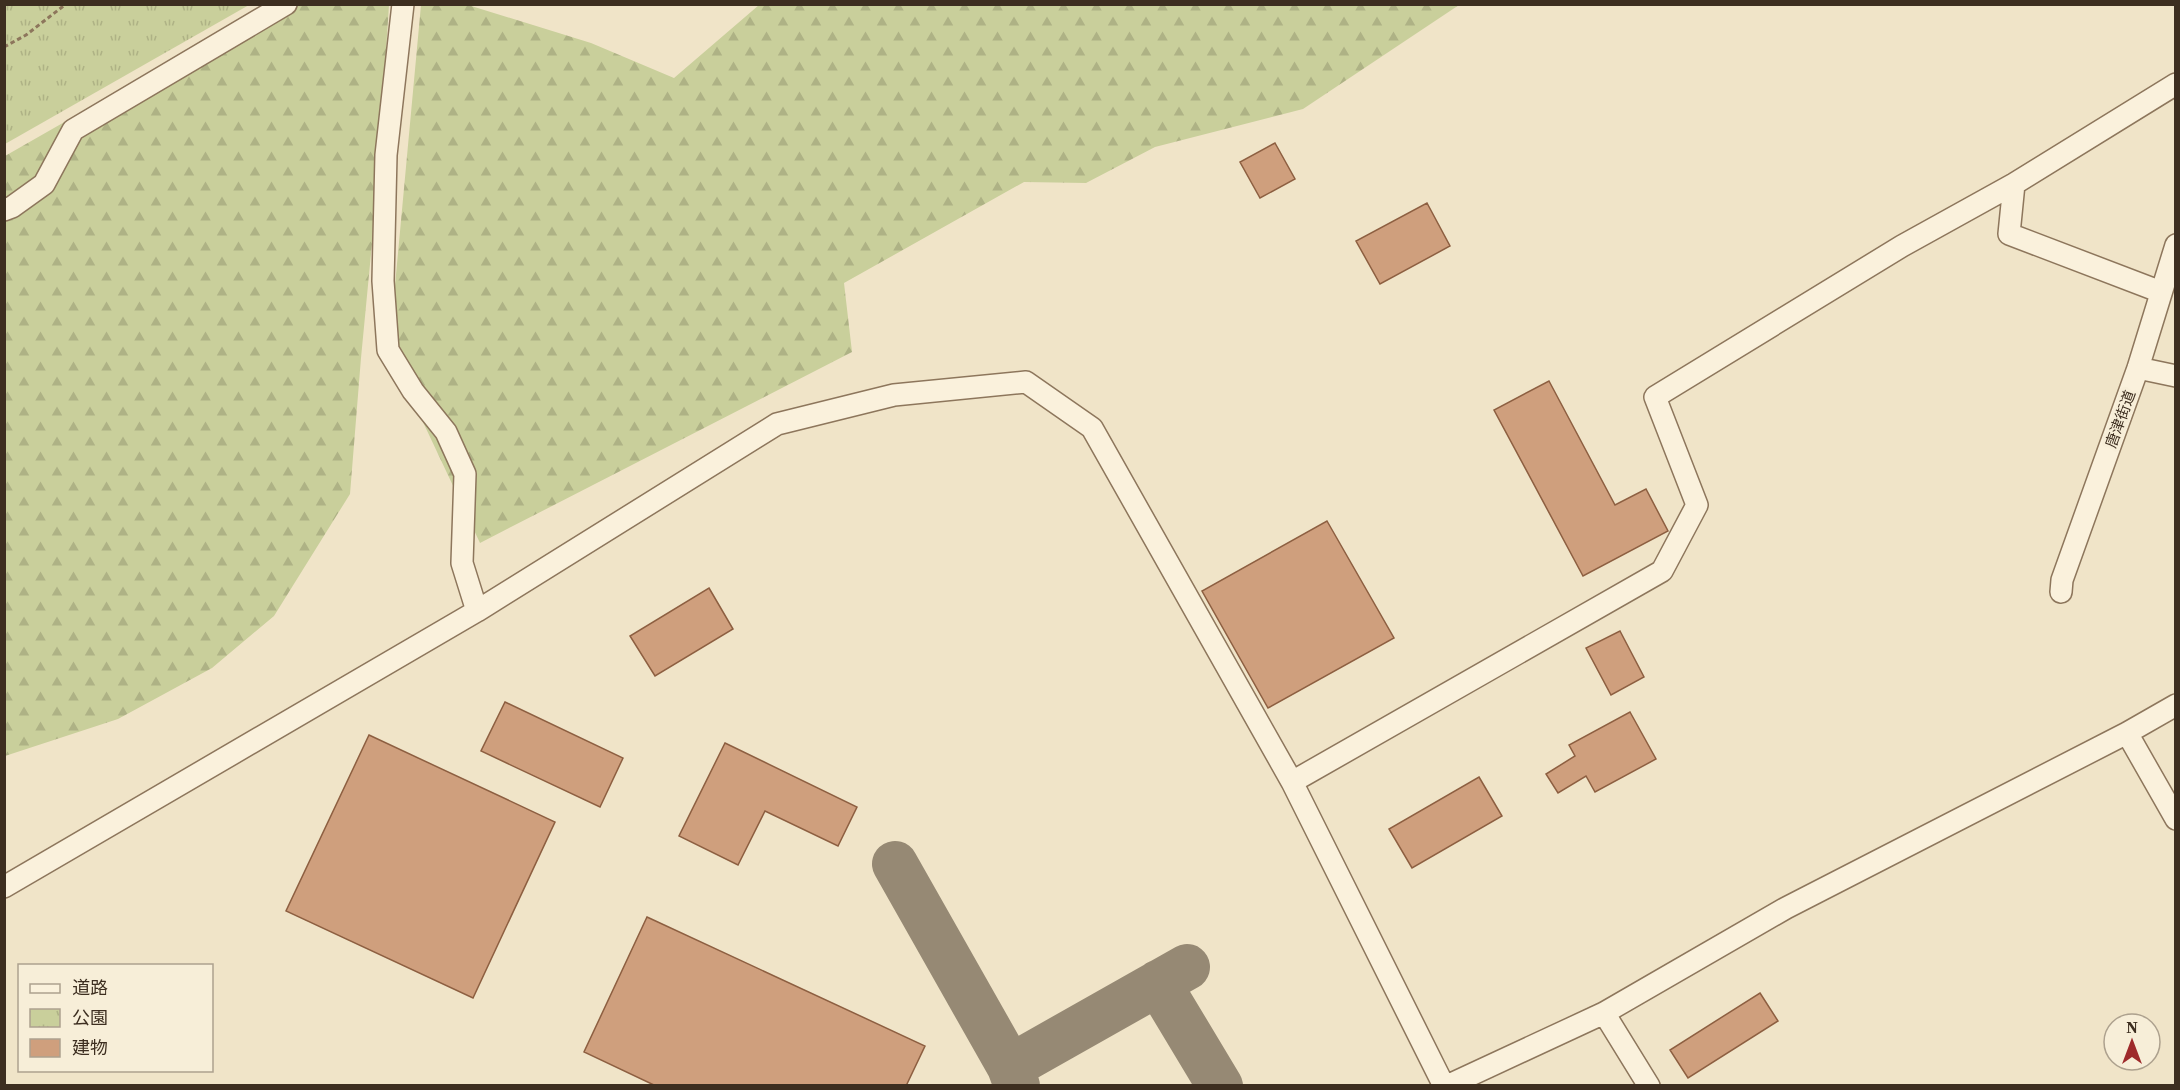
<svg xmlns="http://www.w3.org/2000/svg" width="2180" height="1090" font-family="'Source Serif 4','Noto Sans JP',serif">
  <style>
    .forest { fill: url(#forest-firs) }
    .park { fill: url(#park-tufts) }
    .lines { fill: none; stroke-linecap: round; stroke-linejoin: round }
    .taxiway { stroke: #968974; stroke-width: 46 }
    .building { fill: #cf9f7d; stroke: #8d5f41; stroke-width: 1.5 }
    .minor-casing { stroke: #8d765c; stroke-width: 24 }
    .path { stroke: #8d765c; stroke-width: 3; stroke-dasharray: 4.5 3; stroke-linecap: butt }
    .minor { stroke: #faf1dc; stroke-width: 21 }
    .labels { text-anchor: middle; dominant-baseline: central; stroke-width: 6; stroke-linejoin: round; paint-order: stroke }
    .street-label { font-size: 15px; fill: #3d2e20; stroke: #f7eed8 }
  </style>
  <defs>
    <pattern id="forest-firs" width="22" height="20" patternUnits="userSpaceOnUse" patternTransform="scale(1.5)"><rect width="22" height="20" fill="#c9cf9b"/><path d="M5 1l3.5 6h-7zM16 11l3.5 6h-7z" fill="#aeb285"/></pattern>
    <pattern id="park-tufts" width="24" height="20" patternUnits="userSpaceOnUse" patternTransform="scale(1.5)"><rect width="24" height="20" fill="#c9cf9b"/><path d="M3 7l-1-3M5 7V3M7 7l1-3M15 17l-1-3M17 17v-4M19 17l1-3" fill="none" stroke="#aeb285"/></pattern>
  </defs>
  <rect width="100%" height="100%" fill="#f0e4c8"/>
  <path class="forest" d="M269,5H389L376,202L361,358L350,494L274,616L212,668L118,719L5,756V156Z
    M421,5H468L591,43L674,78L759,5H1459L1303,109L1155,147L1086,183L1024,182L844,283L852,352L480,543L389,350Z"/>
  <path class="park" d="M5,4H249V5L5,144Z"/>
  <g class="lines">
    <path class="taxiway" d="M895,864L1010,1067L1017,1086
      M1158,983L1220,1086
      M1010,1067L1187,967"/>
  </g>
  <path class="building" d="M1275,143L1295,179L1260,198L1240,162Z
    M1427,203L1450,246L1380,284L1356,241Z
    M1549,381L1615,505L1646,489L1668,531L1583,576L1494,410Z
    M1327,521L1394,638L1268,708L1202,591Z
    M709,588L733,629L655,676L630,636Z
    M1620,631L1644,677L1611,695L1586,648Z
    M505,702L623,758L600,807L481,751Z
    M1630,712L1656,759L1595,792L1586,776L1558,793L1546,774L1575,756L1569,745Z
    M369,735L555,822L473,998L286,911Z
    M725,743L857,807L838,846L765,811L738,865L679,836Z
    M1479,777L1502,816L1412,868L1389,829Z
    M647,917L925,1046L906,1086H656L584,1052Z
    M1760,993L1778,1021L1688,1078L1670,1050Z"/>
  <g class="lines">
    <g class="minor-casing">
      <path id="minor" d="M403,4L386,155L383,281L388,350L413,391L446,432L465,474L462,563L477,611
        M2014,184L2009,234L2161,292
        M4,210L12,207L44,184L73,130L286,4
        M2138,368L2176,376
        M2061,592L2062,580L2138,368L2176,245
        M2127,733L2176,819
        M1292,782L1662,571L1697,505L1655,397L1902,246L2014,184L2176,84
        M4,887L477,611L777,424L894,395L1026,382L1092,428L1292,782L1444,1086
        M1604,1013L1649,1086
        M1447,1086L1604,1013L1786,908L2127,733L2176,705"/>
    </g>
    <path class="path" d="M4,47L26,35L66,4"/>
    <use href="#minor" class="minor"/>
  </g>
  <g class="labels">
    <g class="street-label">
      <text transform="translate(2120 419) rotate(-70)">唐津街道</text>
    </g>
  </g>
  <rect width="2180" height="1090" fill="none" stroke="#3d2e20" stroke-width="12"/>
  <rect x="18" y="964" width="195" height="108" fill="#f7eed8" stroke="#ada18e" stroke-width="1.5"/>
  <rect x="30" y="984" width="30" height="9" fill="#faf1dc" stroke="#ada18e" stroke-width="1.5"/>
  <text x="72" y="994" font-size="18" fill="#3d2e20">道路</text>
  <rect x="30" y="1009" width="30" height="18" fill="url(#park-tufts)" stroke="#ada18e" stroke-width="1.5"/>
  <text x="72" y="1024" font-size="18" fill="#3d2e20">公園</text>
  <rect x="30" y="1039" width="30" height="18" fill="#cf9f7d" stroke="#ada18e" stroke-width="1.5"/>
  <text x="72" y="1054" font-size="18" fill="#3d2e20">建物</text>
  <g transform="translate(2132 1042)"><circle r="28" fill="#f7eed8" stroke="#ada18e" stroke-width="1.5"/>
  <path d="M0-4.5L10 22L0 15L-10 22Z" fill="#9e2a2b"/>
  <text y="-9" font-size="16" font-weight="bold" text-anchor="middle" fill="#3d2e20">N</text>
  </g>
</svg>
